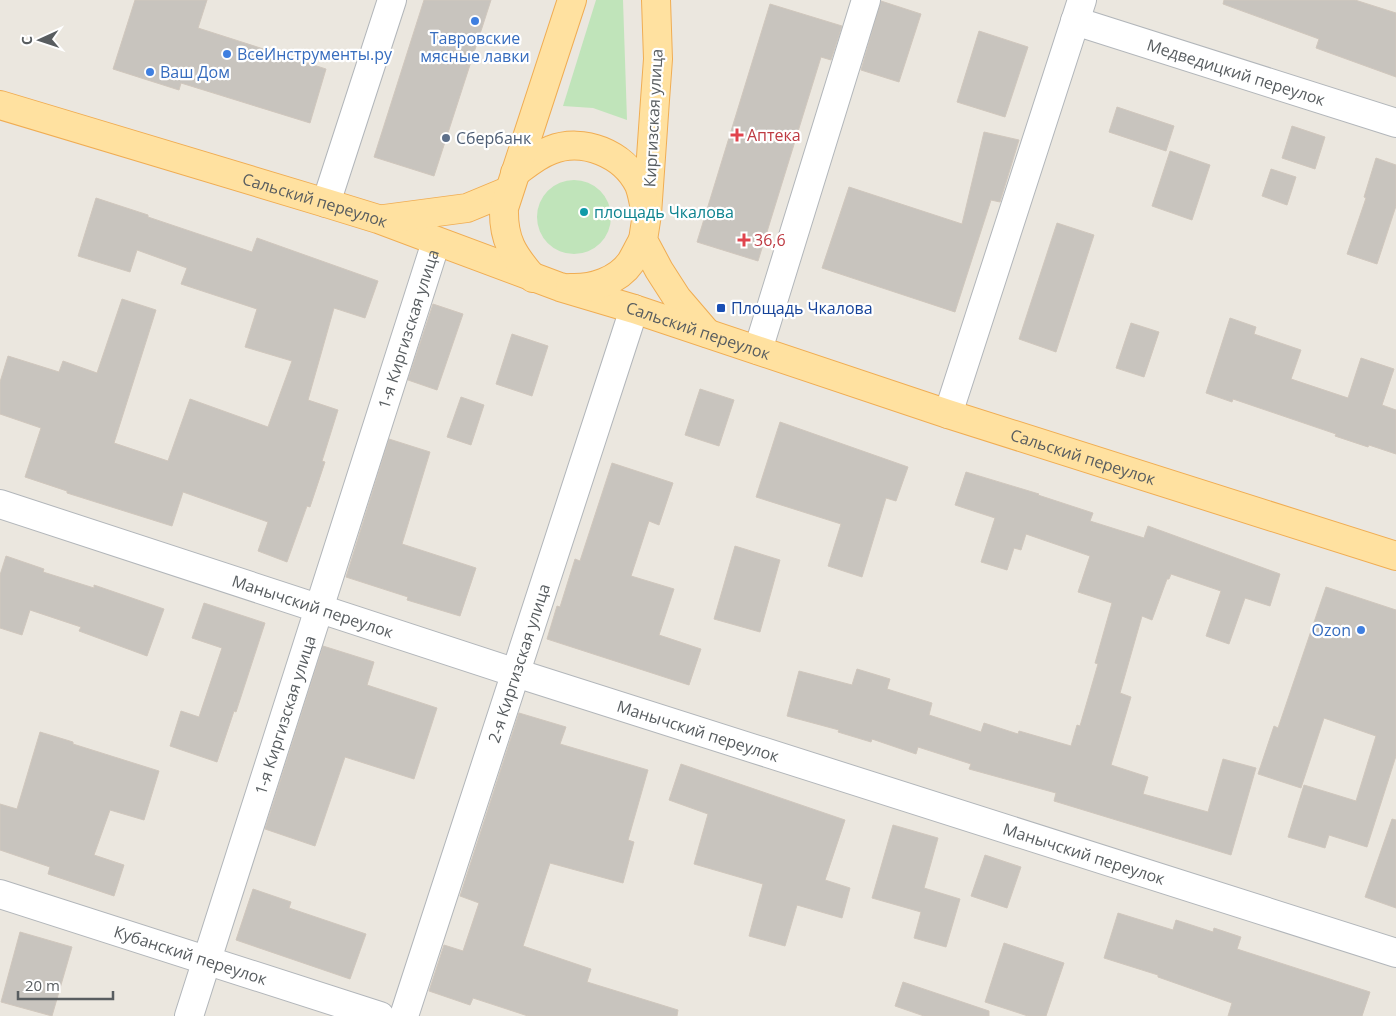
<svg xmlns="http://www.w3.org/2000/svg" width="1396" height="1016" font-family="'Open Sans',sans-serif">
  <style>
    .green { fill: #c0e4ba }
    .building { fill: #c8c4be; stroke: #d0c7bd }
    .lines { fill: none; stroke-linecap: round; stroke-linejoin: round }
    .minor-casing { stroke: #b2b6ba; stroke-width: 30 }
    .major-casing { stroke: #f0ad53; stroke-width: 30 }
    .minor { stroke: #fff; stroke-width: 28 }
    .major { stroke: #ffe1a0; stroke-width: 28 }
    .shop-dot { fill: #3f7fe0; stroke: #fff; stroke-width: 2 }
    .health-dot { fill: #e0444e; stroke: #fff; stroke-width: 2 }
    .service-dot { fill: #5c6f8a; stroke: #fff; stroke-width: 2 }
    .culture-dot { fill: #0f9aa8; stroke: #fff; stroke-width: 2 }
    .transit-dot { fill: #1a4fb4; stroke: #fff; stroke-width: 2 }
    .labels { text-anchor: middle; dominant-baseline: central; stroke-width: 4.5; stroke-linejoin: round; paint-order: stroke }
    .shop-label { font-size: 16px; fill: #366cbe; stroke: #fff; text-anchor: start }
    .street-label { font-size: 16px; fill: #585d60; stroke: #fff }
    .health-label { font-size: 16px; fill: #be3a42; stroke: #fff; text-anchor: start }
    .service-label { font-size: 16px; fill: #4e5e75; stroke: #fff; text-anchor: start }
    .culture-label { font-size: 16px; fill: #0d838f; stroke: #fff; text-anchor: start }
    .transit-label { font-size: 16px; fill: #164399; stroke: #fff; text-anchor: start }
  </style>
  <rect width="100%" height="100%" fill="#ebe7df"/>
  <path class="green" d="M596,0H623L627,120L593,108L563,106Z
    M537 217a37 37 0 1 1 74 0a37 37 0 1 1-74 0Z"/>
  <path class="building" d="M135,0H207L198,28L326,69L310,123L181,83L179,90L113,69Z
    M424,0H491L434,176L374,157Z
    M1224,0H1355L1396,13V77L1316,48L1319,39L1223,4Z
    M881,1L921,14L899,82L861,70Z
    M770,4L842,26L831,60L821,57L758,261L697,242Z
    M979,31L1028,47L1005,117L957,102Z
    M1117,107L1174,126L1166,151L1109,132Z
    M1292,126L1325,137L1315,169L1282,158Z
    M984,132L1019,140L1000,202L991,200L955,312L822,268L849,187L962,224Z
    M1170,151L1210,165L1192,220L1152,206Z
    M1376,158L1396,165V206L1377,264L1347,254L1366,198L1364,197Z
    M1271,169L1296,177L1287,205L1262,196Z
    M96,198L148,215V217L252,252L257,238L378,281L365,318L334,308L308,400L338,410L322,461L325,462L310,507L307,506L287,562L258,551L268,522L183,492L172,526L67,493V491L25,477L41,428L0,414V382L8,356L59,372L63,361L97,373L122,299L156,310L114,443L168,461L190,399L268,427L292,361L245,347L257,309L181,284L187,268L137,250L130,272L78,256Z
    M1057,223L1094,235L1056,352L1019,339Z
    M433,304L463,314L437,390L408,380Z
    M1230,318L1256,327L1254,334L1301,350L1291,379L1348,398L1361,358L1394,369L1382,405L1396,410V454L1369,445L1368,447L1335,436L1336,434L1233,399L1232,402L1206,393Z
    M1131,323L1159,332L1144,377L1116,368Z
    M512,334L548,346L532,396L496,384Z
    M700,389L734,400L719,446L685,435Z
    M461,397L484,405L471,445L447,437Z
    M780,422L908,467L896,501L886,498L862,577L828,566L841,524L756,497Z
    M389,439L430,452L402,544L476,568L460,616L407,600L408,597L346,577Z
    M612,463L673,483L659,525L649,521L631,576L674,589L659,635L701,649L689,685L547,639L557,606L560,607L575,559L580,561Z
    M966,472L1039,494L1038,495L1093,513L1090,521L1144,538L1148,526L1280,574L1270,606L1245,598L1229,644L1206,636L1221,591L1171,574L1169,579H1167L1152,620L1142,616L1120,693L1131,697L1111,765L1148,777L1143,794L1208,812L1223,759L1256,768L1231,855L1054,801L1056,793L969,769L971,764L918,747L916,754L872,739L871,742L838,732L839,730L787,716L799,671L852,685L857,669L890,679L887,689L932,703L929,715L981,732L984,723L1018,734L1019,731L1071,746L1077,725L1080,726L1098,664L1095,663L1112,603L1078,592L1090,556L1026,534L1021,550L1014,548L1007,570L981,562L995,518L955,505Z
    M735,546L780,560L760,632L714,619Z
    M6,556L44,569L43,572L94,588V585L164,609L147,656L79,631L81,627L30,610L22,635L0,628V575Z
    M1326,587L1396,610V756L1367,847L1329,835L1325,848L1288,837L1304,785L1356,801L1376,736L1324,718L1301,788L1258,774L1274,726L1278,728Z
    M204,603L265,623L236,712L234,711L217,762L170,746L181,711L199,717L222,648L192,638Z
    M323,646L374,662L367,685L437,708L414,779L345,757L315,846L265,829Z
    M519,713L566,727L560,744L648,770L628,840L634,842L623,883L550,863L523,946L591,969L587,982L678,1010L677,1016H528L473,998L470,1005L429,991L444,945L463,951L479,903L460,896Z
    M40,732L73,742V744L159,771L144,820L110,810L94,855L124,865L114,896L48,874L50,867L0,850V804L17,809Z
    M681,764L845,820L825,880L850,888L842,918L797,905L785,946L749,936L763,884L694,864L708,814L669,800Z
    M1392,819L1396,820V908L1365,897Z
    M893,825L938,838L924,888L960,899L946,947L914,938L921,912L872,898Z
    M985,855L1021,867L1007,908L971,896Z
    M253,889L291,902L289,908L366,934L350,979L236,940Z
    M1118,913L1173,930L1176,920L1213,932L1214,928L1241,937L1237,949L1370,992L1362,1016H1228L1232,1003L1158,977V975L1104,958Z
    M20,932L72,947L52,1016L1,1002Z
    M1004,943L1064,963L1046,1016H1028L985,1002Z
    M903,982L989,1011V1016H924L895,1006Z"/>
  <g class="lines">
    <g class="minor-casing">
      <g id="minor">
        <path id="s1" d="M1075,21L1396,123"/>
        <path d="M326,203L392,0"/>
        <path d="M758,350L866,0"/>
        <path d="M948,414L1082,0"/>
        <path id="s2" d="M0,504L516,673L1396,953"/>
        <path id="s3" d="M0,894L380,1016"/>
        <path id="s4" d="M189,1016L436,242"/>
        <path id="s5" d="M404,1016L634,309"/>
      </g>
    </g>
    <g class="major-casing">
      <g id="major">
        <path d="M656,0L658,59L655,100L647,214L643,240L659,270L677,298L707,333"/>
        <path id="s6" d="M0,105L326,203L378,219L560,287L634,309L948,414L1396,556"/>
        <path d="M515,173C527,164 537,155 551,150C583,137 624,154 639,185C642,192 643,201 645,208"/>
        <path d="M384,219L467,208L508,191"/>
        <path d="M533,278C513,255 503,240 504,208L572,0"/>
        <path d="M570,288C592,289 618,281 631,262C635,255 639,247 643,240"/>
      </g>
    </g>
    <use href="#minor" class="minor"/>
    <use href="#major" class="major"/>
  </g>
  <g class="shop-dot">
    <circle cx="475" cy="21" r="5"/>
    <circle cx="227" cy="54" r="5"/>
    <circle cx="150" cy="72" r="5"/>
    <circle cx="1361" cy="630" r="5"/>
  </g>
  <g class="health-dot">
    <path d="M734.5 127.5h5v5h5v5h-5v5h-5v-5h-5v-5h5z"/>
    <path d="M741.5 232.5h5v5h5v5h-5v5h-5v-5h-5v-5h5z"/>
  </g>
  <circle class="service-dot" cx="446" cy="138" r="5"/>
  <circle class="culture-dot" cx="584" cy="212" r="5"/>
  <rect class="transit-dot" x="716" y="303" width="10" height="10" rx="2.5"/>
  <g class="labels">
    <g class="shop-label">
      <text x="475" y="38" text-anchor="middle">Тавровские<tspan x="475" dy="18">мясные лавки</tspan></text>
      <text x="237" y="54">ВсеИнструменты.ру</text>
      <text x="160" y="72">Ваш Дом</text>
      <text x="1351" y="630" text-anchor="end">Ozon</text>
    </g>
    <g class="street-label">
      <text stroke="none"><textPath href="#s1" startOffset="169">Медведицкий переулок</textPath></text>
      <text transform="translate(653 118) rotate(-87)">Киргизская улица</text>
      <text stroke="none"><textPath href="#s6" startOffset="329">Сальский переулок</textPath></text>
      <text stroke="none"><textPath href="#s4" startOffset="721">1-я Киргизская улица</textPath></text>
      <text stroke="none"><textPath href="#s6" startOffset="734">Сальский переулок</textPath></text>
      <text stroke="none"><textPath href="#s6" startOffset="1139">Сальский переулок</textPath></text>
      <text stroke="none"><textPath href="#s2" startOffset="329">Манычский переулок</textPath></text>
      <text stroke="none"><textPath href="#s5" startOffset="371">2-я Киргизская улица</textPath></text>
      <text stroke="none"><textPath href="#s4" startOffset="316">1-я Киргизская улица</textPath></text>
      <text stroke="none"><textPath href="#s2" startOffset="734">Манычский переулок</textPath></text>
      <text stroke="none"><textPath href="#s2" startOffset="1139">Манычский переулок</textPath></text>
      <text stroke="none"><textPath href="#s3" startOffset="200">Кубанский переулок</textPath></text>
    </g>
    <g class="health-label">
      <text x="747" y="135">Аптека</text>
      <text x="754" y="240">36,6</text>
    </g>
    <g class="service-label">
      <text x="456" y="138">Сбербанк</text>
    </g>
    <g class="culture-label">
      <text x="594" y="212">площадь Чкалова</text>
    </g>
    <g class="transit-label">
      <text x="731" y="308">Площадь Чкалова</text>
    </g>
  </g>
  <g transform="translate(40 40) rotate(267)" stroke="#ffffff" stroke-width="4" paint-order="stroke">
  <path d="M0-4L9 19L0 12L-9 19Z" fill="#585d60"/>
  <text y="-8" font-size="14" font-weight="bold" text-anchor="middle" fill="#585d60">С</text>
  </g>
  <path d="M18 991v8h95v-8" fill="none" stroke="#585d60" stroke-width="2.5"/>
  <text x="25" y="991" font-size="15" fill="#585d60" stroke="#ffffff" stroke-width="4" paint-order="stroke">20 m</text>
</svg>
